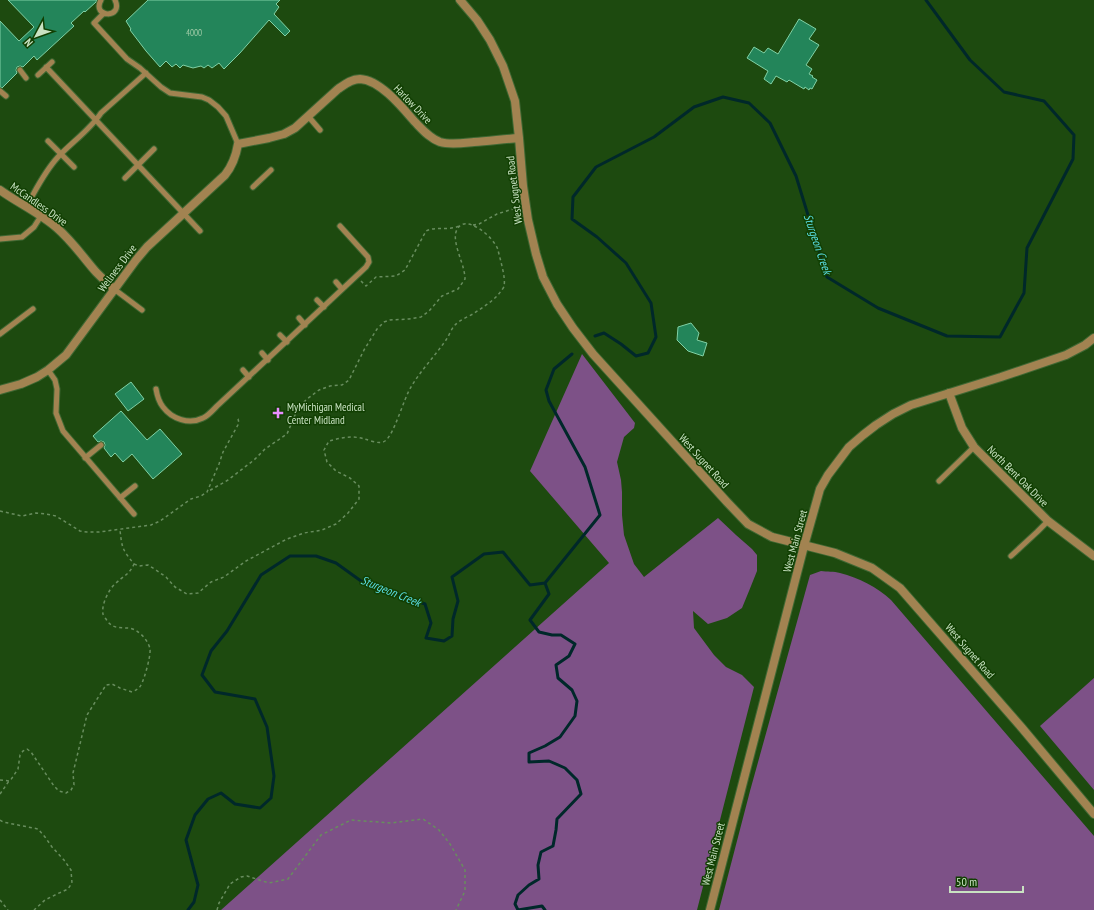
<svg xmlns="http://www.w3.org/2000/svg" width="1094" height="910" font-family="'PT Sans Narrow',sans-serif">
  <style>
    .green { fill: #7d5187 }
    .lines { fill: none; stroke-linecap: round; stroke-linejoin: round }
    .stream { stroke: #00282a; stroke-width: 3 }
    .building { fill: #23855a; stroke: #80d1a5 }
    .service-casing { stroke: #3f6833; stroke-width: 7 }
    .minor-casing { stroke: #3f6833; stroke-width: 10 }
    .tertiary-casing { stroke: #3f6833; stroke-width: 10 }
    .path { stroke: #688d5e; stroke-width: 1.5; stroke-dasharray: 3 3; stroke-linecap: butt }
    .service { stroke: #a28351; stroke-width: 5 }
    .minor { stroke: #a28351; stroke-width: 8 }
    .tertiary { stroke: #a28351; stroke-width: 8 }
    .poi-dot { fill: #e88eff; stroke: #113f02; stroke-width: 1.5 }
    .labels { text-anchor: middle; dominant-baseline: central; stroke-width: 3; stroke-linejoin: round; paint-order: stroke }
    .number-label { font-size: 9px; fill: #a0cba8 }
    .street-label { font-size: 11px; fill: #c9e2c2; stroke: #113f02 }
    .poi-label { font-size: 11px; fill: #c9e2c2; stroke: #113f02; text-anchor: start }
    .water-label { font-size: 12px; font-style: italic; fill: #5bdee4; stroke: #113f02 }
  </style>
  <rect width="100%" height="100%" fill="#1d4a0f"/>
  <path class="green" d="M582,354L635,423L634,428L624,437L617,462L621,480L622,492V515L624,535L634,564L644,577L718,518L736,535L752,549L757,555V571L749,591L742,608L727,618L708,624L693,611L694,628L714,655L726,667L742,675L754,687L697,910H221L609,563L530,471Z
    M821,571C827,572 834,571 840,573C859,578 877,587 891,600L1094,836V910H719L750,791L810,575Z
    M1094,678V790L1040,726Z"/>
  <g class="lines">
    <path class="stream" d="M595,336L604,333L621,344L636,356L648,353L656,337L651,303L626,263L597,237L572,219L573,197L596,167L654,137L694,107L723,97L749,103L770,123L796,176L827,277L878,308L947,336L1000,337L1024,293L1027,248L1073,159L1074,135L1044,101L1004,92L970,60L926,0
      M545,583L549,594L530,620L539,632L552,635H561L575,644L569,656L556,665L558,678L572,690L577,701L575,716L560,737L545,746L529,753V762L549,761L565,768L577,780L581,794L557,819L556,830L553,846L541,852L538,865L539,879L529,885L518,895L515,904L518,910L542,906L545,910
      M188,910L194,902L198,885L186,840L195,815L208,799L221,793L235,804L260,808L271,798L274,776L267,727L255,699L215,692L202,675L211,651L227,631L261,575L290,556H316L336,563L361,581L425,604L431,623L426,638L444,641L452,636L453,619L458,601L452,577L484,554L503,552L530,585L545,583L600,515L585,467L549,401L546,390L554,369L572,354"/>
  </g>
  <path class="building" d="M8,0H97L96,2L85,12L84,11L71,23L74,26L37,60L34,56L23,67L20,66L17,67L16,70L17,73L2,88L0,87V21L19,41L34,27Z
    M148,0H280L276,4L279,7L274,14L290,31L285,36L269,20L240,53L224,69L219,63L212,68L208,65L204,68L201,66L193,68L183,65L180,68L176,64L172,67L166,61L160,67L146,51L130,30L131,29L126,21Z
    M799,19L816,29L809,39L819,45L806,65L812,69L809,74L813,76L812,77L817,80L812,89L810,88L809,90L805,87L804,89L789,80L787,82L776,76L771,84L764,79L768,71L747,58L754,47L764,53L768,48L778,54Z
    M691,323L699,333L697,340L707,343L703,356L688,351L677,340L678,327Z
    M131,382L144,399L128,411L115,394Z
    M121,411L147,440L160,429L182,454L153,479L132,454L123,462L115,453L111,457L104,448L105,445L104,442L101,441L98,442L93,436Z"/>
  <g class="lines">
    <g class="service-casing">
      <path id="service" d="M101,0C91,18 124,19 115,0
        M104,13L94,23L127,59L140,68L161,87L170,93L202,97L209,100L218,107L226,116L238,144
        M46,67L200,231
        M20,70L26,78
        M38,75L52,62
        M0,91L6,96
        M308,116L320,130
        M48,141L74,167
        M125,178L154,149
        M253,187L271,170
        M26,207C36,190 44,172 58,157C72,142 90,130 101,113L146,73
        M0,239L22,237L34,227L41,216
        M336,282L342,289
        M114,289L142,310
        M317,300L324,307
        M299,318L305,325
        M0,334L33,309
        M280,335L287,342
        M262,353L268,360
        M48,370L55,380L57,389L56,413L63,431L134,514
        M243,370L249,377
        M156,389C157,395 159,402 163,407C172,419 189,425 203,418C208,416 213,410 217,406L366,267L369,262L368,257L340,226
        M85,458L101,445
        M939,481L974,447
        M120,498L135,486
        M1011,556L1037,532L1048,521"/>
    </g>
    <g class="minor-casing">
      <path id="minor" d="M460,0L477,20L490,40L503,66L515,101L519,138L523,186L528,220L536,254L543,277L557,304L573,328L593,354L641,407L727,502L748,524L772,537L835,553L872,568L900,588L1022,728L1094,814
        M0,190C18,203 40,213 57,228C72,241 83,257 96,272C102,278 108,284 114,289
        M0,390L21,384L37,377L48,370L66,355L136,260L147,247L225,175C233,165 236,156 238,144L269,138L284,134L295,128L338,89C344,85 351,79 360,79C380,80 402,107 414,121C422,129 429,138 440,142C450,145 463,143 474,142C489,141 504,139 519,138
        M949,393L962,428L974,447L1048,521L1094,556"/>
    </g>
    <g class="tertiary-casing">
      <path id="tertiary" d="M710,910L804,546L820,489L828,475L849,447L863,435L876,425L893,414L911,405L1001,377L1066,355L1085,345L1094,338"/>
    </g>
    <path class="path" d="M473,225L479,224L497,214L513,209
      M361,281L366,286L376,277L396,276L405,270L426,231C436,226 448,231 459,226
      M0,511L22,516L36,513L46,514L56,516L80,531L87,532H99L151,525L160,521L191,499L201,496L207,492L219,464L223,452L239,423L238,419L236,417
      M134,564L139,566L148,565L156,570L166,577L175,587L187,594L198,593L211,582L224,577L246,561L287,539L304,533L322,530L336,524L348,513L359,499V486L350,478L336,471L327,462L324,450L329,441C340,438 352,435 364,439C370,440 379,445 385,441C394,435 404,398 411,387C421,370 435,356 446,340C449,336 451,329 455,325C460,320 467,317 473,314C483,307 494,301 501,291C502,290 504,287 504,286C506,278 500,259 498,250C495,238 463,210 456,232C453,241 461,259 463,267C464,271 465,275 465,279L458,289L442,296L429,311L421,317L409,319L390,320L384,322L377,329L364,350L349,380L342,385L330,386L319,390L307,399L298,408L287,434L265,449L254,460L228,480L207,492
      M0,780L10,781L18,769L20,755L23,751L27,749L31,752L54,786L59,791L66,793L71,790L74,785L73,773L87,715L106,685L112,684L120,688L132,692C136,690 139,689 141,685C144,680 151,656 150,649C149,643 143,635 138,632C127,623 115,634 106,619C105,618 103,615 103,614C101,605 109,589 115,584C123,576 129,575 134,564C122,549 122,548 120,530
      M0,794L9,781
      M0,820L3,822L38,829L45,837L52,847L64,860L71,870L72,883L68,889L57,894L45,900L34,910
      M0,900L8,910
      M217,910L219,903L230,884L241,877L247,876L269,883L288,879L321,835L351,820L391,823L423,819L439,830L450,844L465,870V891L456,910"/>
    <use href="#service" class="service"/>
    <use href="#minor" class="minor"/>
    <use href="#tertiary" class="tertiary"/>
  </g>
  <path class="poi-dot" d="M276 407h4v4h4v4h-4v4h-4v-4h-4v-4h4z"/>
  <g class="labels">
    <g class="number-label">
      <text x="194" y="32">4000</text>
    </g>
    <g class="street-label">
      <text transform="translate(413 104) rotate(46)">Harlow Drive</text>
      <text transform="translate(514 190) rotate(-97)">West Sugnet Road</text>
      <text transform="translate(39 204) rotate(35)">McCandless Drive</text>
      <text transform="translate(117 268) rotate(-53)">Wellness Drive</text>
      <text transform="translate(704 461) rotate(48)">West Sugnet Road</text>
      <text transform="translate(1018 476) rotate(45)">North Bent Oak Drive</text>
      <text transform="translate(795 541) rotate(-75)">West Main Street</text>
      <text transform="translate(970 651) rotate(49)">West Sugnet Road</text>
      <text transform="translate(713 854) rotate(-76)">West Main Street</text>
    </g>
    <g class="poi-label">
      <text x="287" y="407">MyMichigan Medical<tspan x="287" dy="13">Center Midland</tspan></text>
    </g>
    <g class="water-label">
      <text transform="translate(818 244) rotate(71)">Sturgeon Creek</text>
      <text transform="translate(391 591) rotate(22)">Sturgeon Creek</text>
    </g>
  </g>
  <g transform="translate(36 36) rotate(229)" stroke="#113f02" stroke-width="3" paint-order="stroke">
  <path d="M0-3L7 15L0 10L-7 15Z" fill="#c9e2c2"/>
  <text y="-6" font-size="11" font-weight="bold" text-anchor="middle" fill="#c9e2c2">N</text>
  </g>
  <path d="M950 886v6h73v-6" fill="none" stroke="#c9e2c2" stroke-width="2"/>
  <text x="956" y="886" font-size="12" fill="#c9e2c2" stroke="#113f02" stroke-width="3" paint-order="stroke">50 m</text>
</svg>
